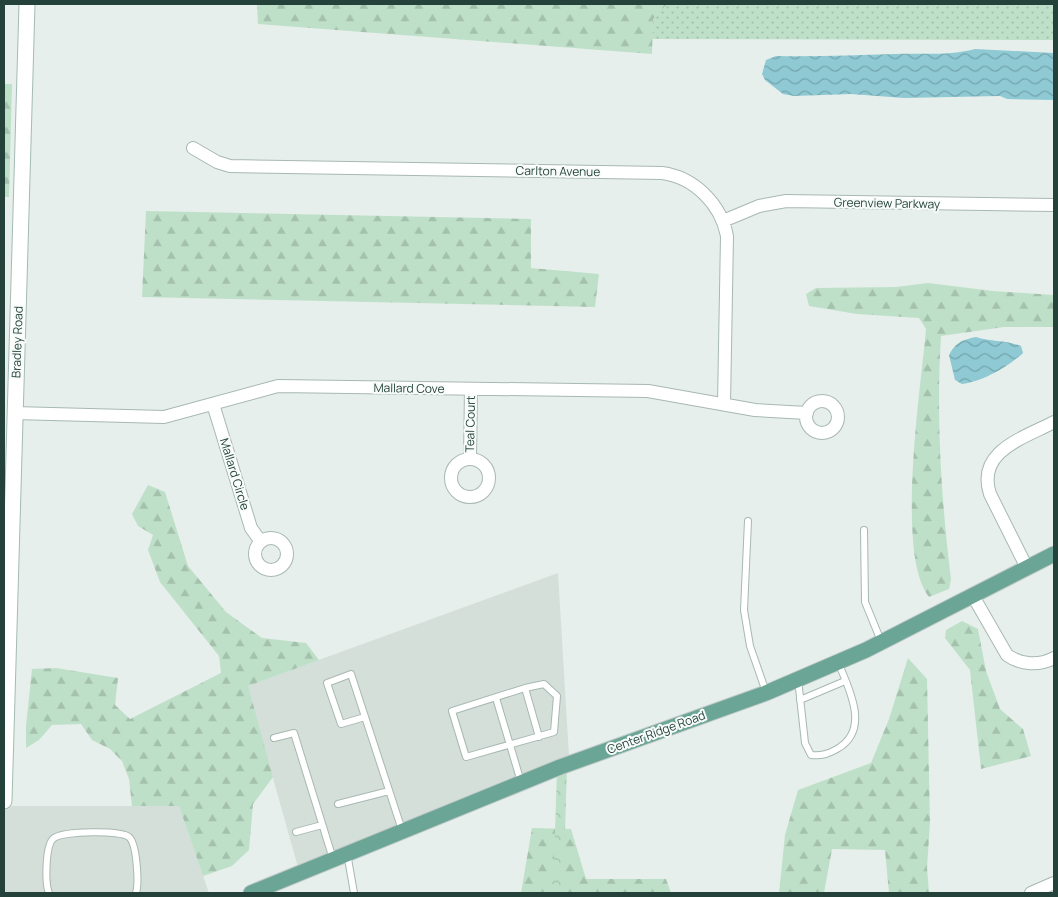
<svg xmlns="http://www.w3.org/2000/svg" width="1058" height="897" font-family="Manrope,sans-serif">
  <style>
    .built { fill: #d4dfda }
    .grass { fill: url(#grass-dots) }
    .forest { fill: url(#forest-firs) }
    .park { fill: url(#park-crowns) }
    .water { fill: url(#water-waves) }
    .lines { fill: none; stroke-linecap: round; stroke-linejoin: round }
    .lane-casing { stroke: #a8b8b2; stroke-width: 8 }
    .street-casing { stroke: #a8b8b2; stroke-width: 14 }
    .secondary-casing { stroke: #a4bbb3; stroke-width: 17 }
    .primary-casing { stroke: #c2cac8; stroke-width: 17 }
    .lane { stroke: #fff; stroke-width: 6 }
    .street { stroke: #fff; stroke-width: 12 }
    .secondary { stroke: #fff; stroke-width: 15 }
    .primary { stroke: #6aa596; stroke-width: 15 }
    .labels { text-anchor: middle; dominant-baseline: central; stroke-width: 4; stroke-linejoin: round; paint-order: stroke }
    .street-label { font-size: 12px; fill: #24423a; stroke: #f7fbf9 }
  </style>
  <defs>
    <pattern id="grass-dots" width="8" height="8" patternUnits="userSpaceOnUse" patternTransform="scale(1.25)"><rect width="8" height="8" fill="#bfe0c8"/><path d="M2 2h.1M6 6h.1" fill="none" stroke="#a4c1ad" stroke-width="1.8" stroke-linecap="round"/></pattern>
    <pattern id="forest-firs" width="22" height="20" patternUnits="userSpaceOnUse" patternTransform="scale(1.25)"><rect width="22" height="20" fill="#bfe0c8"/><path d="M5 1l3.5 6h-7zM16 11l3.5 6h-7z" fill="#a4c1ad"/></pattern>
    <pattern id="park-crowns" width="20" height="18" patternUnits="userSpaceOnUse" patternTransform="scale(1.25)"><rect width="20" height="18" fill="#bfe0c8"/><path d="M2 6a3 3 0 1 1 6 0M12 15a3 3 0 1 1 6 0" fill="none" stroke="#a4c1ad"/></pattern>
    <pattern id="water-waves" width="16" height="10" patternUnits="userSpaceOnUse" patternTransform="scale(1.25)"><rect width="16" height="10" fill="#8ec9d4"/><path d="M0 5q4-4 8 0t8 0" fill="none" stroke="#74a5ad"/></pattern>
  </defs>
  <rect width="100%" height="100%" fill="#e6efeb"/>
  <path class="built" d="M558,573L569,756L298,867L247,686Z
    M4,806H179L209,893H4Z"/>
  <path class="grass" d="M653,4H1054V40L652,39Z"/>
  <path class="forest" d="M257,4H667L653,19L652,54L258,24Z
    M4,84H12L9,197H4Z
    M146,211L531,219V268L599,274L595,307L142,297Z
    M928,283L993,291L1054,295V327H1004L941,336C936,418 941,498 951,579L949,589L929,597C895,554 921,388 926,329L919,318L857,314L809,306L806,294L816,288L896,287Z
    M148,485L165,492L188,566L226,612L262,638L306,643L319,660L248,686L273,777L253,804L249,850L232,866L203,876L179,806H132L129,779L122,761L110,749L92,740L81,724L52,725L39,740L26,748V726L32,669L56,668L118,678L115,705L130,719L221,673L219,656L160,582L148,550L153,535L138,526L132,514Z
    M962,621L978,629L986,671L1000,709L1023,729L1031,756L981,769L970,670L945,638L946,630Z
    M908,658L927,679L930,823L927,867L929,893H889L885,850L832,849L824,893H779L785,835L798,790L871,763L889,719Z
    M532,828L571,829L586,879H666L671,893H521Z"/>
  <path class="park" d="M567,767L563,893H553L557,770Z"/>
  <path class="water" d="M975,49L1054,53V100L1007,99L1000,96L904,98L851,94L794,96L783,94L765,80L762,74L766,60L776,56C816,57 855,55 895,54C922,53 949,56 975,49Z
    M976,337C991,342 1006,340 1021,346L1023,353C1008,367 982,382 962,384L955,380L949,355C956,342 962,340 976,337Z"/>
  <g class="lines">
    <g class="lane-casing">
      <path id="lane" d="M748,521L744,610L750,646L766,692
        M864,530L865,602L881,641
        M798,679L805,743L811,755C822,756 828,754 837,749C871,730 849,689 838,662
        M544,684L557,696L554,732L466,757L452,711L525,688Z
        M525,688L539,737
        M496,698L521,782
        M800,700L845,681
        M365,717L341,724L327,683L351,674L402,830
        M274,738L294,733L333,859
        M338,804L389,791
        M296,832L322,825
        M347,853L354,893
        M49,893C45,884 45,844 54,838C63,831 121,830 129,837C137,844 139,883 136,893"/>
    </g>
    <g class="street-casing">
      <path id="street" d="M193,148L217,162L230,166L662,173C694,177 721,204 727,236L724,404
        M723,221L759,206L786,201L1054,205
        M806 417a16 16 0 1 1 32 0a16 16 0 1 1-32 0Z
        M213,404L251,528L261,542
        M14,413L164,417L278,386L648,391L755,410L807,413
        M470,459L471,389
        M451 478a19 19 0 1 1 38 0a19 19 0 1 1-38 0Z
        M255 554a16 16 0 1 1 32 0a16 16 0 1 1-32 0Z
        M1027,568L990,494C976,451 1024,438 1054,422
        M973,596L1007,655C1021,665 1039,666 1054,658
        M1031,893L1054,883"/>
    </g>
    <g class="secondary-casing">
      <path id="secondary" d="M4,801L27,4"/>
    </g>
    <g class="primary-casing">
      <path id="primary" d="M251,893L560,767L766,693L866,650L1054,554"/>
    </g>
    <use href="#lane" class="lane"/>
    <use href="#street" class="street"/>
    <use href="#secondary" class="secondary"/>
    <use href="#primary" class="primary"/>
  </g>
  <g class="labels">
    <g class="street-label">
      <text transform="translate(558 171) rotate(1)">Carlton Avenue</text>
      <text transform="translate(887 203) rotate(1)">Greenview Parkway</text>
      <text transform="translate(17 342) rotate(-88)">Bradley Road</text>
      <text transform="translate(409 388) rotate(1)">Mallard Cove</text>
      <text transform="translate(470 424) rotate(-89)">Teal Court</text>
      <text transform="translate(235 474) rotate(73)">Mallard Circle</text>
      <text transform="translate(656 732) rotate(-20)">Center Ridge Road</text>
    </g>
  </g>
  <rect width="1058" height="897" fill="none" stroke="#24423a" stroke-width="10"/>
</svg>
